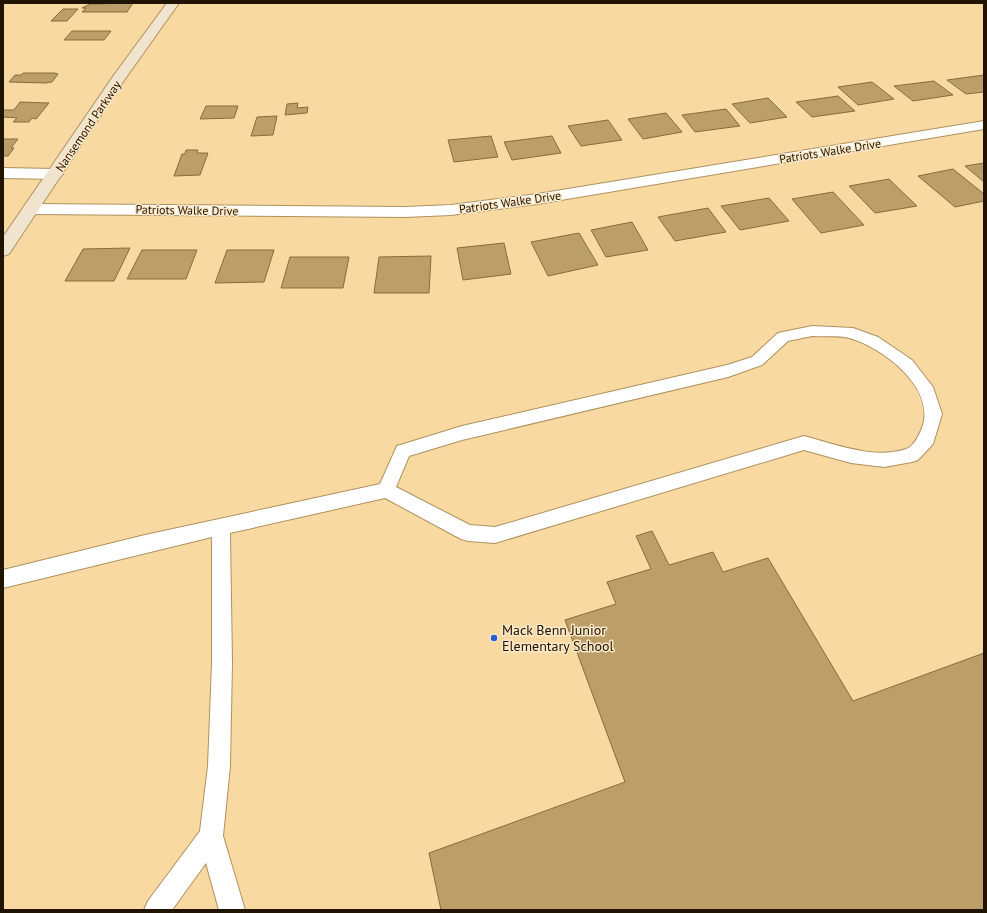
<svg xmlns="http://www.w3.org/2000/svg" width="987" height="913" font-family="'PT Sans',sans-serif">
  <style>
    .building { fill: #bc9e69; stroke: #886c38 }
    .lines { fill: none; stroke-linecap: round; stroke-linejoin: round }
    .lane-casing { stroke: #af915c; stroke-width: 2 }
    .street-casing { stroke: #af915c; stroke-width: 2 }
    .secondary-casing { stroke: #af915c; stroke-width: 2 }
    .lane { fill: #fff; fill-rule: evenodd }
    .street { fill: #fff; fill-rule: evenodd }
    .secondary { fill: #f0e4ce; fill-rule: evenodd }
    .poi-dot { fill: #2560cd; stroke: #fbe8c8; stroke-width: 1.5 }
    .labels { text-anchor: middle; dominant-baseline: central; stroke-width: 3; stroke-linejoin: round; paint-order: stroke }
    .far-street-label { font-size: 12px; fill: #201401; stroke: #fbe8c8 }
    .poi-label { font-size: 14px; fill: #201401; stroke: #fbe8c8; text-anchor: start }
  </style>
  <rect width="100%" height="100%" fill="#f8d9a2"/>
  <path class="building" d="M133,3L127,12H82L86,8H82L90,4Z
    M63,9H78L67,21H51Z
    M72,31H111L104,40H64Z
    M23,73H54L58,74L52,82L45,83L9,82L15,75H21Z
    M984,75V92L966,94L947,80Z
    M934,81L953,95L913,101L894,86Z
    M872,82L894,99L858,105L838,87Z
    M838,96L855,111L812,117L796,102Z
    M768,98L787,117L750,123L732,104Z
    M20,102L49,103L36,119L32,118L29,122H13L17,118L3,117V110H14Z
    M298,103L297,108L308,107L307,113L285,115L287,104Z
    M206,106H238L234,118L200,119Z
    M726,109L740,126L695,132L682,115Z
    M666,113L682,132L643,139L628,119Z
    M277,116L273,135L251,136L257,117Z
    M608,120L622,140L581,146L568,126Z
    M491,136L498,157L454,162L448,140Z
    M552,136L561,153L512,160L504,142Z
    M3,139H18L11,148H14L8,156H3Z
    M186,150H198L197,153H208L200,175L174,176L182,154H185Z
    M984,163V182L965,166Z
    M953,169L984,194V201L955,207L918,176Z
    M889,179L917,206L875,213L849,186Z
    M833,192L864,225L821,233L792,199Z
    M769,198L789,221L740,230L721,206Z
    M708,208L726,232L675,241L658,217Z
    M632,222L648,250L606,257L591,230Z
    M579,233L598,265L548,276L531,242Z
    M504,243L511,274L463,280L457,248Z
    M130,248L114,281H65L83,249Z
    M142,250H197L186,279H127Z
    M227,250H274L264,282L215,283Z
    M431,256L429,293H374L379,257Z
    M290,257H349L343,288H281Z
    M652,531L669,565L713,552L723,572L768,558L853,701L984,653V910H441L429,853L625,782L565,620L616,604L607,582L651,569L636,536Z"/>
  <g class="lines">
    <g class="lane-casing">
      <path id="lane" d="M812,326L853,328L878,337L912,360L933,387L942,414L933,444L918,460L912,462L884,467L851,463L804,450L495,543L468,541L461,539L385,498L230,533L232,663L230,766L223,836L245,910H219L206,863L172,910H144L148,901L200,831L208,766L212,663V537L3,588V570L145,535L380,484L397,446L462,426L727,365L752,357L778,333ZM812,336C823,337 838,335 849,338C882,347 934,386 923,425C920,433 915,446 906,449C874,460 835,444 804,436L495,527L470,525L396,487L409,456L462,440L728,377L762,365L788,341Z"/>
    </g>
    <g class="street-casing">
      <path id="street" d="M984,121V129L537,204L451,215L405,217L31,214L25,213L23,209L25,205L31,204L405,207L451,205L537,194Z
        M3,168L55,169L60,171L63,174L60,177L55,179L3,178Z"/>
    </g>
    <g class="secondary-casing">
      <path id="secondary" d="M167,3H179L125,79L9,254L3,256V237L114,75Z"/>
    </g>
    <use href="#lane" class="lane"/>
    <use href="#street" class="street"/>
    <use href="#secondary" class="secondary"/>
  </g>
  <circle class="poi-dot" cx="494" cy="638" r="4"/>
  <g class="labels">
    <g class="far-street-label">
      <text transform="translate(88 126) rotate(-56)">Nansemond Parkway</text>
      <text transform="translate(830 151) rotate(-9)">Patriots Walke Drive</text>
      <text transform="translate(510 202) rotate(-8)">Patriots Walke Drive</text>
      <text transform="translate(187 210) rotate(1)">Patriots Walke Drive</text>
    </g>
    <g class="poi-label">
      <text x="502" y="630">Mack Benn Junior<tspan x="502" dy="16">Elementary School</tspan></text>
    </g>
  </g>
  <rect width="987" height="913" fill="none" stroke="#201401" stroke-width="8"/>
</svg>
